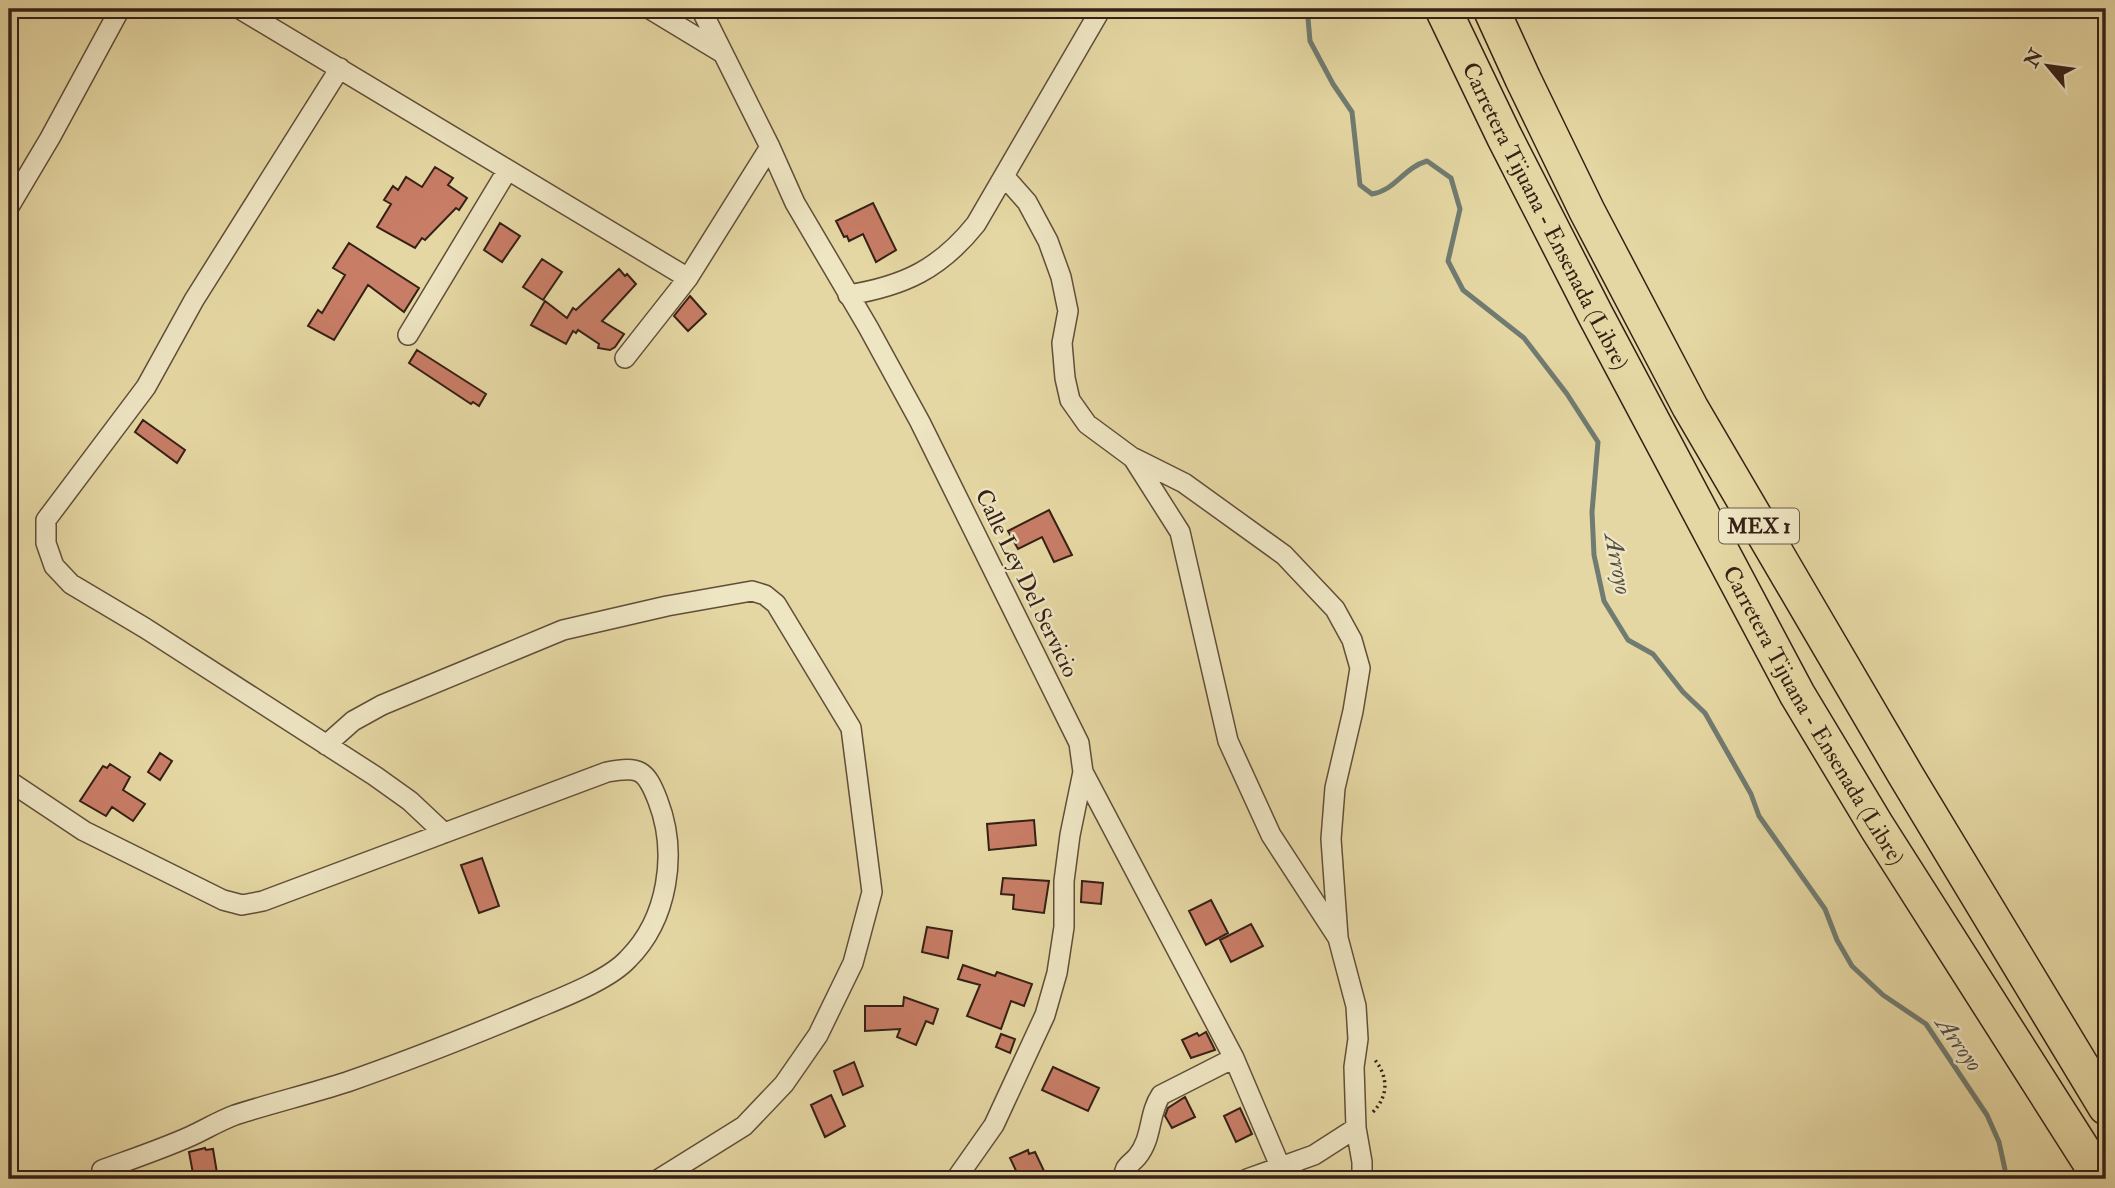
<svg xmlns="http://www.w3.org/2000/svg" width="2115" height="1188" font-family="'IM FELL Double Pica',serif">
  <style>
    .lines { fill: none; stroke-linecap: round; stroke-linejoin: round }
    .stream { stroke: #707b71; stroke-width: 5 }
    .building { fill: #c87d66; stroke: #352016; stroke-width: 2 }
    .street-casing { stroke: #614e39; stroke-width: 22 }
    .highway-casing { stroke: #352016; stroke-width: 38 }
    .path { stroke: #352016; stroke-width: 3.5; stroke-dasharray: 2 3.5; stroke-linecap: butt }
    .street { stroke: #eee5c3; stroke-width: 19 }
    .highway { stroke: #e5d7a3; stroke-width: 35 }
    .labels { text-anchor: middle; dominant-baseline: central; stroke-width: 5; stroke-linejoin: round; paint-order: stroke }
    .shield { fill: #eee5c3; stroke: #6c5b4a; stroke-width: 2 }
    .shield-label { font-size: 21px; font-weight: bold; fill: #352016 }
    .street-label { font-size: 23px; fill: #352016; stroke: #eee5c3 }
    .water-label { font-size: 24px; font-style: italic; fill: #534e44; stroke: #eee5c3 }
  </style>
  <rect width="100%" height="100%" fill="#e5d7a3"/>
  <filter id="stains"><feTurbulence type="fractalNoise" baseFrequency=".00286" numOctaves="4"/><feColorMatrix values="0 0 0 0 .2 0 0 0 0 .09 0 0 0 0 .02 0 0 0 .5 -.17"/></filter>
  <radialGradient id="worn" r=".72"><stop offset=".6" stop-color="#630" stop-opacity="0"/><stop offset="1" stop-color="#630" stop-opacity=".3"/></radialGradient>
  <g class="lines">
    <path class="stream" d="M1312,9L1308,18L1310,41L1333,84L1352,112L1360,185L1372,194C1396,190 1403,168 1427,161L1451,178L1460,209L1448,261L1463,290L1524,338L1567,394L1598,442L1592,512L1594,555L1604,601L1628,640L1653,654L1683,692L1705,713L1751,794L1759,816L1825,909L1837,940L1852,966L1883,995L1926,1024L1987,1115L1999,1142L2007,1179"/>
  </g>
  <path class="building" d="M435,167L453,178L448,185L467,198L459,210L456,208L425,240L422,238L415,248L377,227L391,204L384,200L393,186L398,190L406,177L422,187Z
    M873,203L896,250L876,262L863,234L849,241L847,236L844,237L836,221Z
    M500,223L520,236L502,262L484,250Z
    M349,243L419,288L404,312L368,285L334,340L308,326L318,310L322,313L345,275L333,268Z
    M542,259L562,272L543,300L523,287Z
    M619,269L625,276L627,274L636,284L602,321L624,334L615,347L610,350L598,348L599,344L578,330L576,333L573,331L566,344L531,325L545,301L567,318L573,308L576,310Z
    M690,296L706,314L688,331L674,316Z
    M417,350L486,394L479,406L473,402L471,404L409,363Z
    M143,420L185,450L177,463L135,432Z
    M1049,510L1072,555L1054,562L1042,537L1018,549L1008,531Z
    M160,753L172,761L160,780L148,772Z
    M110,764L130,777L123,790L145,804L133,821L112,807L106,816L80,801L103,766L107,768Z
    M1034,820L1036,845L989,850L987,824Z
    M482,858L499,906L479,913L461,865Z
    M1003,878L1049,881L1044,913L1013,909L1014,895L1001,894Z
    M1082,881L1103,883L1101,904L1081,902Z
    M1211,900L1228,933L1206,945L1189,911Z
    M1251,924L1263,946L1231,962L1220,940Z
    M927,927L952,931L948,958L922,952Z
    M963,965L995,976L997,972L1032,984L1024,1006L1011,1001L1001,1029L967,1016L980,985L958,979Z
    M904,997L938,1009L933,1024L926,1021L916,1045L897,1037L900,1029L865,1031V1006H903Z
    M1206,1032L1215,1050L1191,1058L1182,1040L1197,1033L1199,1036Z
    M1001,1034L1015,1039L1010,1053L996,1047Z
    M854,1062L863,1086L843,1095L834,1071Z
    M1053,1067L1099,1088L1088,1111L1042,1090Z
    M831,1095L845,1126L825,1137L811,1105Z
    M1185,1097L1195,1117L1172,1128L1165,1116L1168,1108Z
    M1240,1108L1252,1134L1236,1142L1224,1116Z
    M205,1148L206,1150L213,1149L218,1179H194L189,1152Z
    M1028,1150L1029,1154L1035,1152L1044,1171L1020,1179L1010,1158Z"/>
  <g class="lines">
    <g class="street-casing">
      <path id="street" d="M240,9L688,278
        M650,9L721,52
        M701,9L770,147L795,203L868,327L920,422L1079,743L1083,772L1234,1058L1280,1166L1299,1179
        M340,68L194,300L146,387L46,520V543L54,566L71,584L145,628L375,776L410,801L444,833
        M1004,176L1027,202L1048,241L1061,277L1068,311L1062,343L1065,378L1070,400L1087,424L1133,458L1180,532L1228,741L1271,835L1338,938L1356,1006L1358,1039L1354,1067L1356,1128L1362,1162V1179
        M9,207L50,138L120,9
        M848,295C904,286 940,269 976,224L1101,9
        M408,335L507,171
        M625,358L688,278L770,147
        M1134,458L1184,483L1284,555L1335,609L1352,640L1360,668L1353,711L1335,788L1331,839L1338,937
        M326,745L353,721L382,705L563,630L667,606L752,591L765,595L776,604L851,728L872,892L853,963L818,1035L784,1084L744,1126L659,1179
        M9,781L84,831L223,900L242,905L263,901L607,772C639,766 646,769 658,801C678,853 668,919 628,959C609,980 561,998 535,1009C473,1035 410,1060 347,1082C310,1094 272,1103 235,1115C219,1121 206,1129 191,1136C162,1149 132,1159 102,1170
        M956,1179L994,1125L1045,1015L1057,973L1064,927V881L1070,835L1083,772
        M1125,1179C1122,1167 1130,1165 1137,1157C1153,1138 1148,1114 1161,1095L1234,1058
        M1247,1179L1314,1155L1356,1128"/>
    </g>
    <g class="highway-casing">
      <g id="highway">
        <path id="s1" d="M1443,9L1504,136L1595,314L1797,694L1877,827L2101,1179"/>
        <path d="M1491,9L1523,79L1587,211L1690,407L1905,774L2106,1107"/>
      </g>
    </g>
    <path class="path" d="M1373,1112C1389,1095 1388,1077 1375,1060"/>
    <use href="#street" class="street"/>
    <use href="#highway" class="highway"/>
  </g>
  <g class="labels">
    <rect class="shield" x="1719" y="508.5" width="80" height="35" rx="5"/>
    <g class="shield-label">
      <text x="1759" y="526">MEX 1</text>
    </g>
    <g class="street-label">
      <text stroke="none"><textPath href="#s1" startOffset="231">Carretera Tijuana - Ensenada (Libre)</textPath></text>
      <text transform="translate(1027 583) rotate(64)">Calle Ley Del Servicio</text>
      <text stroke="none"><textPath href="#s1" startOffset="798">Carretera Tijuana - Ensenada (Libre)</textPath></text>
    </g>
    <g class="water-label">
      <text transform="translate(1618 564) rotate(79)">Arroyo</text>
      <text transform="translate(1959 1044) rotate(54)">Arroyo</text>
    </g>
  </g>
  <rect width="2115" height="1188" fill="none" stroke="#e5d7a3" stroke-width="35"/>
  <rect x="10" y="10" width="2094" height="1167" fill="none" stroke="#352016" stroke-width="3.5"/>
  <rect x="18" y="18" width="2080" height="1153" fill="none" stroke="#352016" stroke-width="2"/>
  <g transform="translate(2048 66) rotate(299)" stroke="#eee5c3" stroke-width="5" paint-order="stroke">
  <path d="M0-5L12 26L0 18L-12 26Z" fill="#352016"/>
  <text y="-10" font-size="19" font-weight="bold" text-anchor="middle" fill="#352016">N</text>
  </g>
  <rect width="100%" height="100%" filter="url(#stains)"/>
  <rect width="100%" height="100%" fill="url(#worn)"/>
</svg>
